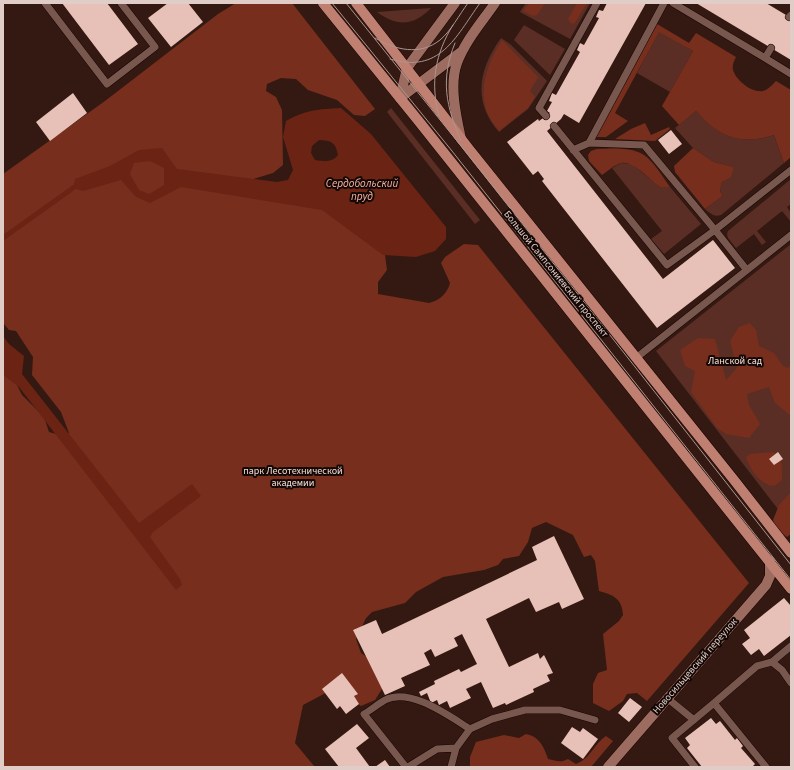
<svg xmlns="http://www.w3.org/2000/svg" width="794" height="770" font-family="'Source Sans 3',sans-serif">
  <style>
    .green { fill: #5a2e24 }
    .forest { fill: #772e1d }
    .water { fill: #6b2313; fill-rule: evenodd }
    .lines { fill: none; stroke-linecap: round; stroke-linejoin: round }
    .stream { stroke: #6b2313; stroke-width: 5 }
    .building { fill: #e7c1b8 }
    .service-casing { stroke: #1a0301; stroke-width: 8 }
    .secondary-casing { stroke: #1a0301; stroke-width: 11 }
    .primary-casing { stroke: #1a0301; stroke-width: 11 }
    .service { stroke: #78574f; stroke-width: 7 }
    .secondary { stroke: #9c6c60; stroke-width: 10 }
    .primary { stroke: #c08071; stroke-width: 10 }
    .tram { stroke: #ab958f; stroke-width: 1 }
    .labels { text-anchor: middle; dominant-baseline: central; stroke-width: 4; stroke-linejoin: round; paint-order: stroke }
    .street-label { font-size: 10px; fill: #e1cdc8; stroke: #130805 }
    .park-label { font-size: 10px; fill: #f4ddd7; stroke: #130805 }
    .water-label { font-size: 11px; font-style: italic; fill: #f5b3a2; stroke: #130805 }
  </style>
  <rect width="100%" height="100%" fill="#341912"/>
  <path class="green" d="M526,3H590L570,39L520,12Z
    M431,8C414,26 397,27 377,12Z
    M524,25L565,49L550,75L514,40Z
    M659,31L693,51L670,92L637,73Z
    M501,38L510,44L547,81L528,109L499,132C472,101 479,69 501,38Z
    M391,108L480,220L475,224L387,112Z
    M696,111C719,137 741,146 774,135L784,163L721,215C714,217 711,214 705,209L723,196L720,191L722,182L728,178L734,167L714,162L693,148L675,128Z
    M621,163L632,164L660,187H670L701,224L664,254L651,239L662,231L612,168Z
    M791,179V204L787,207L791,213V222L782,211L757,231L766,242L762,245L754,234L736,248L728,238L727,234L728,231Z
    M791,244V526L656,351Z"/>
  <path class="forest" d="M236,3H292L375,109L365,116L354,115L337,100L308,90L296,79L281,78L267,84L266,91L276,97L282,110L283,165L273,173L250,180L302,192L388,241L385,255L387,270L378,282V294L429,303C440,300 447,294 450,283L441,263L445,257L464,244L478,245L749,583L647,701L637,693L627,694L623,701L609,711L593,703V684L598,673L607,670L603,634L619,621L623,615C622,598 613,595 599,591L595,561L591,555L584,557L573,535L546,522L532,528L528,542L519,556L503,559L498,565L484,570L443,577L416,592L405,603L372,612L366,618L356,639L361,653L373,661L387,681L375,700L361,706L337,687L303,705L295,743L314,766L330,767H3V365L10,371L22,395L44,417L49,432L63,436L69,433L61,412L32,375L33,357L16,331L9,330L4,324L3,174L105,101L218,14Z
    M529,3H545L537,15L533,16L523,11Z
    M577,3H587L575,23L571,24L568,19Z
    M657,24L689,43L696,33L736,57C734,61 732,65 733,70C736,80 751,93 763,91C769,89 772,85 776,81L791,90V157L784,163L774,135C741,146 718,137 696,111L679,125L662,106L693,51L659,32L615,113L628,121L606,137H596Z
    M502,40L538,77L530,91L535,97L528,108L499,131C494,124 488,117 486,109C479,85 489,60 502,40Z
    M645,123L651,135L669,127L670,129L655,141L615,139L631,129Z
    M693,148L714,162L734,167L731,177L722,182L720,191L723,196L705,209L675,172L674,166Z
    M597,149C610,149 626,147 638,152C651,156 662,176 670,187H660C650,180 633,160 621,163C614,165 608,171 602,175L589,161L588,155L591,151Z
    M750,323L756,330L759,346L774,353L783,366L788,368L791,365V416L775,403L769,387L747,394L749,405L760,424L749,438L726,434L717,428L691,392L695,371L685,366L680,350L698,338L715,339L726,380L737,368L730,341L739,327Z
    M773,452C784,457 782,469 782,480L776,485L770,486C757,479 751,471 746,457L750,454Z
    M791,492V534L787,537L777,530L773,520L779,505Z
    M526,734C539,736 544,747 548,759C556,761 561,763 568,759L576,764C591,758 593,745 606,736L613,741L591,767H470V757L476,742L504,735L519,738Z"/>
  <path class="water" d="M341,108L371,134L446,227V239L435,251L416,257L383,255L322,210L181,187L150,203L136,197L121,180L83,191L73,188L75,179L110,166L139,150L162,148L177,169L277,182L288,180L293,170L283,137L286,121C306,110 318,109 341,108ZM319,140C331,140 336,143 338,155C332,163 323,161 315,160L311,153L312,146ZM150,161L164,168V185L149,194L139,190L130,174L134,163Z
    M3,336L9,344L24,356L22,374L139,523L192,484L201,496L153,532L150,537L180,579L182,585L176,590L19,387L3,375Z"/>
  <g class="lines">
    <path class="stream" d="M3,238L73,188"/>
  </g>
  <path class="building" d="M62,3H107L138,44L109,65Z
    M168,3H188L203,22L171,47L148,18Z
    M607,3H646L579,123L564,114L561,119L547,131L663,279L713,240L735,268L657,328L542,181L544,179L538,171L533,175L507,142L538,119L539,121L550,113L547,111L552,102L549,101L552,93L556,95L580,52L577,50L580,43L584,45L599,18L596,17L599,10L603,11Z
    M696,3H766L791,18V60Z
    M73,93L87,113L50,141L36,122Z
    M671,130L682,144L669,154L658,140Z
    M778,452L783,459L774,465L769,459Z
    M554,536L584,599L562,609L559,602L536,612L529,598L486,619L509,667L538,653L540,659L544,655L553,673L547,675L550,681L533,689L534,692L506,705L505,703L493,708L481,682L466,689L471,698L450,708L447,701L439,705L437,700L431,703L427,693L421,696L419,692L435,684L434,681L459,669L461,672L477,664L462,634L454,638L458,646L435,657L431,649L424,653L430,665L401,678L405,686L385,695L353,630L376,620L382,634L537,560L532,547Z
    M784,598L791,606V635L764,656L759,649L751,655L742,644L750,638L744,630Z
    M342,673L358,694L354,696L359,704L346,714L340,706L337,709L322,689Z
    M630,698L642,707L629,722L618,713Z
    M711,718L716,724L720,721L735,740L737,738L743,746L741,748L755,764L752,767H702L687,748L690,745L685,738Z
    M357,724L369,738L356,748L370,767H339L325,749Z
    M572,727L580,732L583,728L598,739L583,759L561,743Z
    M385,760L390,767H375Z"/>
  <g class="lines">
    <g class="service-casing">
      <path id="service" d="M45,3L107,84L155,47L121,3
        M673,3L765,58L771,48
        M789,17L791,15
        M765,58L791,74
        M546,116L539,108L597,3
        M554,126L667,265L715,230L791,170
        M589,143L644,145L715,230L746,269
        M573,150L589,143L664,3
        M636,358L791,235
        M772,662L791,646
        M667,698L694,720
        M714,703L766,767
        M406,767L364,714C371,710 378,704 385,700C410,687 449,716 470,729
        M408,767L437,749L456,748
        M451,767L456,748L470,729L492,719L525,710H560L595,720
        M695,767L672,738L714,703L757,666L772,662L782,670L791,683"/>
    </g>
    <g class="secondary-casing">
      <path id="secondary" d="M400,98L407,68L455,3
        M400,98L461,52
        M461,139C456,116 449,85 457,63C465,41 482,22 495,3
        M608,767L766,585L770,576V561"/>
    </g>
    <g class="primary-casing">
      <path id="primary" d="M323,3L417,119L791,589
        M356,3L469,149L734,480L791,553"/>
    </g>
    <use href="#service" class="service"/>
    <use href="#secondary" class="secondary"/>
    <use href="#primary" class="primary"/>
    <path class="tram" d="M332,3L452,151L791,580
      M346,3L465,151L791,565
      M375,38C395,50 420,56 440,40C451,31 459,15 468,3
      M455,43C440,80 446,106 461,141
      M390,59C440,74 455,38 480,3
      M439,116C430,83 435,54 453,25"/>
  </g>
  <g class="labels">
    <g class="street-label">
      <text transform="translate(556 274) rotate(51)">Большой Сампсониевский проспект</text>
      <text transform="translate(695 666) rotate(-49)">Новосильцевский переулок</text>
    </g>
    <g class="park-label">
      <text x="735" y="361">Ланской сад</text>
      <text x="293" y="471">парк Лесотехнической<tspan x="293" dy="12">академии</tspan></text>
    </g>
    <g class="water-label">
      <text x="362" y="183">Сердобольский<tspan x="362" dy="13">пруд</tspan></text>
    </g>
  </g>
  <rect width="794" height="770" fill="none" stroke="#e1cdc8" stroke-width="8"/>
</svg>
